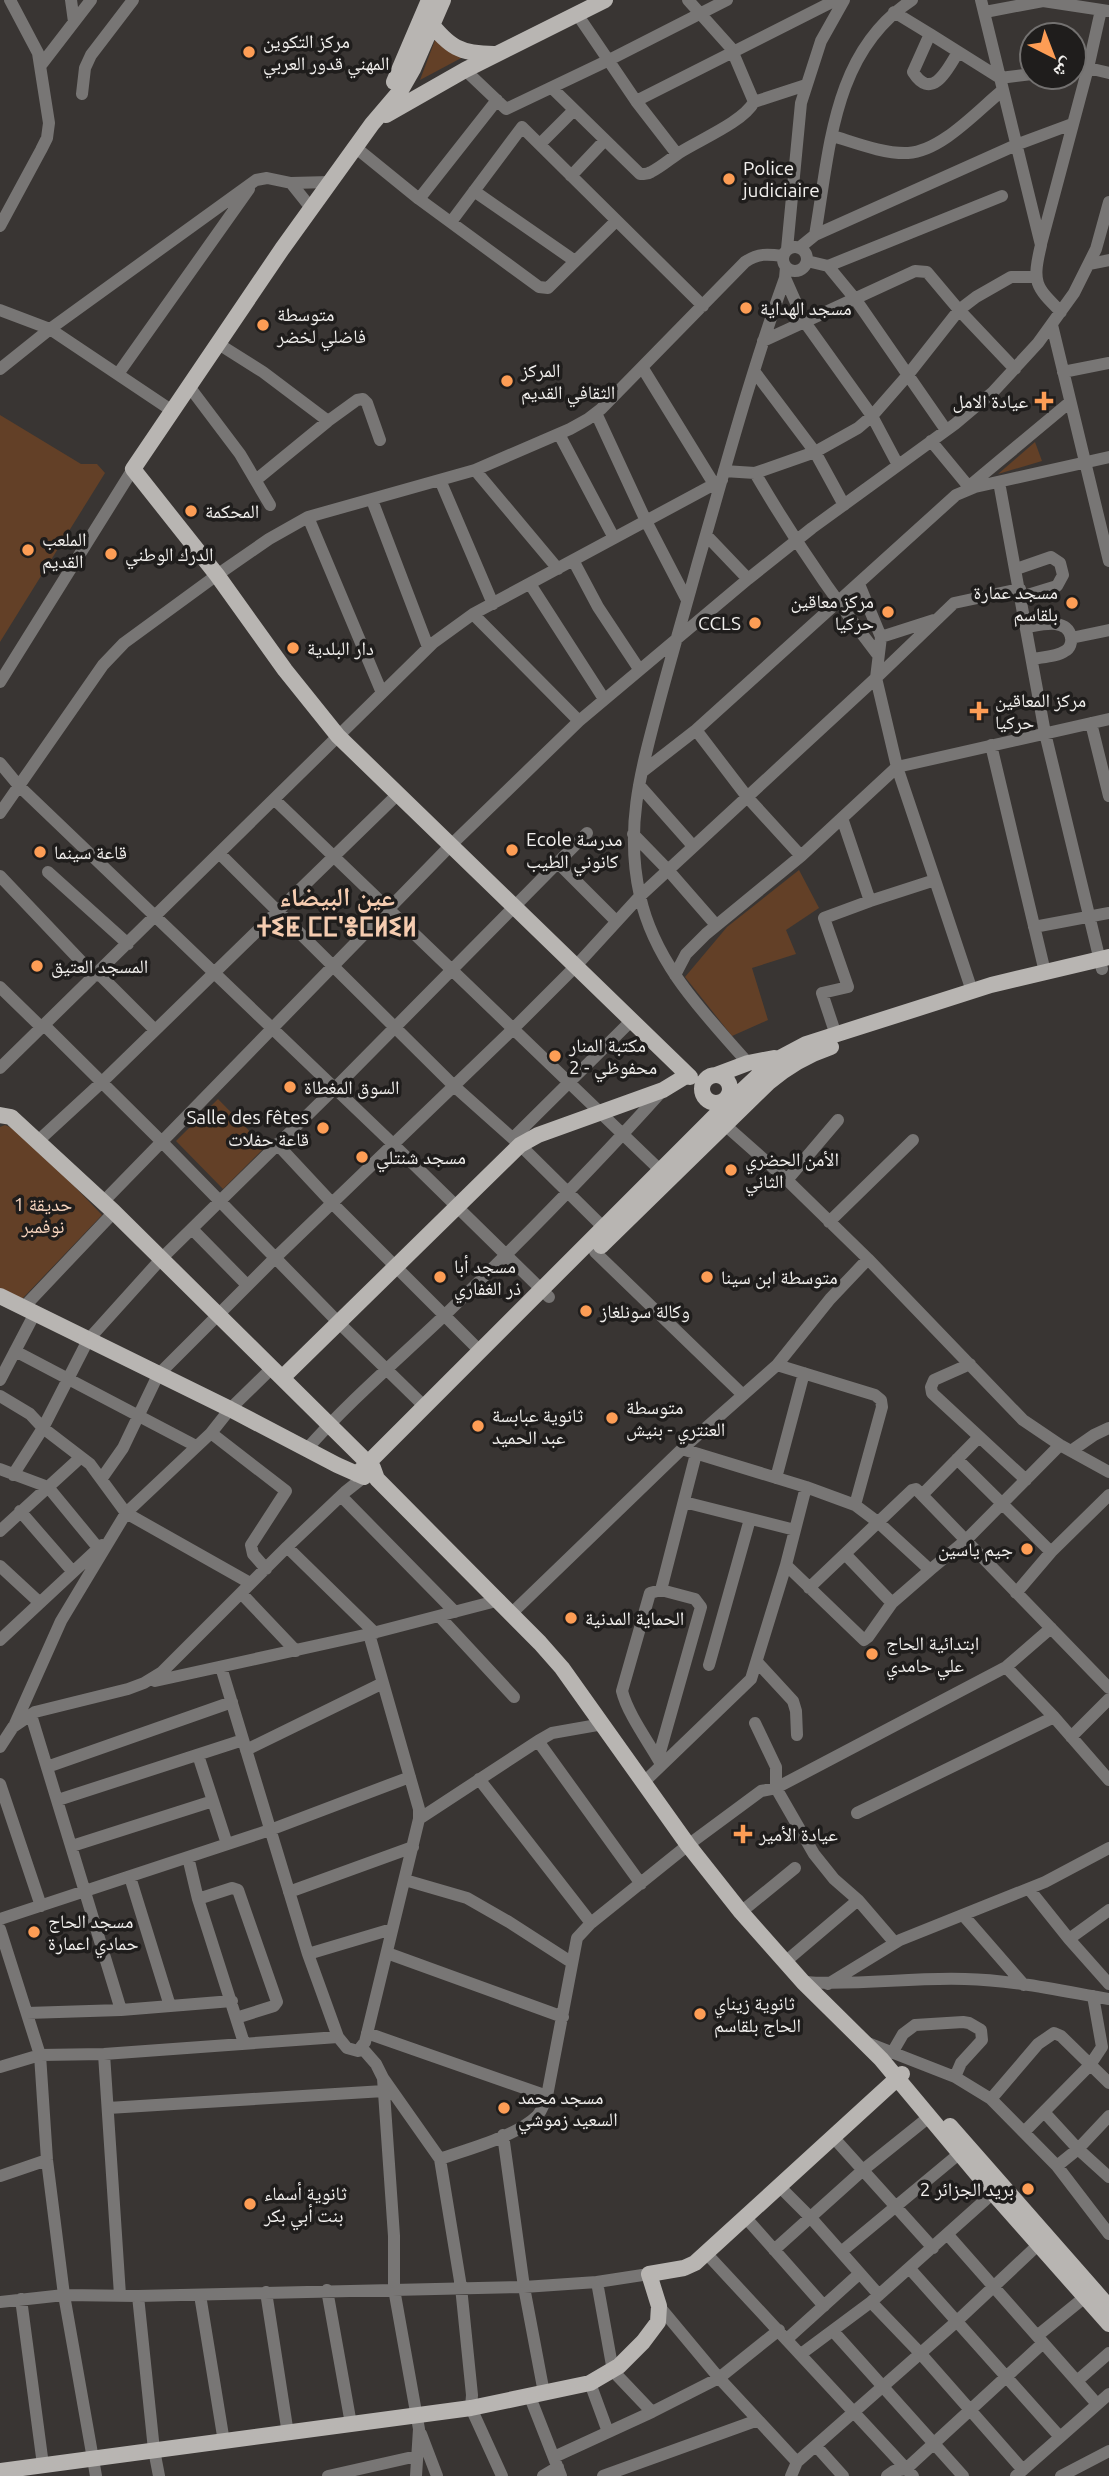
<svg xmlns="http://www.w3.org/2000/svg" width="1109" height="2476" font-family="Ubuntu,'Noto Naskh Arabic','Noto Sans Tifinagh',sans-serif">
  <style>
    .green { fill: #634027 }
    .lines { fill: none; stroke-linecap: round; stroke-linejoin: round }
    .minor { stroke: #787675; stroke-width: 12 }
    .major { stroke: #b8b5b2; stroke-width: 16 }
    .poi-dot { fill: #fd9d55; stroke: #1f1d1c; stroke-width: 2.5 }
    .labels { text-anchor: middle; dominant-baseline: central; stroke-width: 7; stroke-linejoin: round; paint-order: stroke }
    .poi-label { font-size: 19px; fill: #f2f0ee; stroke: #1f1d1c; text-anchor: start }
    .park-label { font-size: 19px; fill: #f9d6bf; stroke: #1f1d1c }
    .district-label { font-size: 26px; font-weight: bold; fill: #f5ccb0; stroke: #1f1d1c }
  </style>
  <rect width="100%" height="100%" fill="#393533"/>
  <path class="green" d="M435,40L465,56L420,80Z
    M0,415L81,464H97L105,473L0,642Z
    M1035,442L1042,461L998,474Z
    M799,870L819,908L786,930L796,954L752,968L768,1020L732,1036L685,977L727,927Z
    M218,1099L265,1147L223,1189L176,1141Z
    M5,1125L23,1133L102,1215L22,1299L0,1290V1127Z"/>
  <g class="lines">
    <path class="minor" d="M71,0L74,22
      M688,0L731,48L754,102L806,85
      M981,0L1041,245C1032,283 1035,286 1061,312
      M894,12L930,34L913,72C932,102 948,69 958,52
      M985,12L1043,1L1109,11
      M577,14L636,101L677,154
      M930,34L1000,78L1032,74
      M41,65L91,0
      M1074,69L1088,68L1109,73
      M465,70L506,109L609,60L727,0
      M552,88L640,174C646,174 646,175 651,172C661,167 670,159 679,153C699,140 743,122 754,102
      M82,94L85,68L91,55L133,0
      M636,101L836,0
      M833,136C856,143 884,154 908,153C942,151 978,110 1003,90
      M540,144L574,110
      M355,147L419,199L539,287L548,288L616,221
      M571,176L605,140
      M474,191L575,261
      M419,199L497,100
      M311,208L291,183L330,182
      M451,222L522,127L703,306
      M0,226L41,150L47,138L49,123L38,53L10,0
      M815,235C830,150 832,52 912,0
      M1041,244L1088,68L1101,10
      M783 259a12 12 0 1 1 24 0a12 12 0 1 1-24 0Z
      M799,248L815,235L1016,145L1072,124
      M787,249L801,103L821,41L844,0
      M807,261L828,266L1002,196
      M1090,264L1109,260
      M828,266L856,300L946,430
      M785,278L804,321L872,416L898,465
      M0,310L50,329L171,410
      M1052,325L1109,561
      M763,341L915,271L927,272L959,310L1015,369
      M217,343L263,372L328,421L257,479
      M642,367L714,484
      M0,369L50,329L256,180L267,178L291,183
      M754,371L815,452L844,505
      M1063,372L1109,363
      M118,374L249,189
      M188,385L240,454L270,505
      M596,413L646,521L687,600
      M328,421L357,400L363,399L367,403L380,440
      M559,434L614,538
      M931,441L969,487
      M475,470L558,569
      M724,471L755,473
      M440,480L493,604
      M999,482L1045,733L1102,969
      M968,487L1070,402
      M372,500L428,647
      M308,517L382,693
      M706,535L748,579
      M573,560L598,607L639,669
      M1016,569L1051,557L1060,563L1063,575L1057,586L1021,597
      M530,584L604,699
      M473,614L579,721
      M1027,627C1040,625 1067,617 1071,637C1072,642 1070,649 1065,651C1057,657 1042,657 1032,659
      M881,637L934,620
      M1071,638L1109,630
      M878,655C832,596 793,538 755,473L815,452L858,428L872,416L907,376L959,310L976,297L1011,277H1036
      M0,682L133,469
      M1091,723L1109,796
      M696,730L748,798L801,856
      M991,745L1045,972
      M0,763L19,786L393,1144L549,1297
      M642,772L696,730L956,495L975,487L1109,457
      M639,785L693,846
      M275,800L660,1170
      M0,813L103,665L124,643L217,575L269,539L308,517L475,470L570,429L588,419L601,409L745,262C758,253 768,254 783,256
      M842,818L870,901L935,880L897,767L876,678L954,603L1020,589
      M633,834L668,870L716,925
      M220,854L454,1086L520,1145L604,1228
      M558,863L616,921
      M48,872L128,944
      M0,876L95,976
      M935,880L972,991
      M1034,927L1109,913
      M98,973L154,1029
      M675,975L686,954L706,934L801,856L897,767L1109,719
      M0,987L42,1028
      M44,1025L161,1141L338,1322L424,1406
      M836,1035L822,993L848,987L824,918L870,901
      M748,1063C704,1013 655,964 640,896C624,825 642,767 660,699C672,654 685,610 697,566C725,469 751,372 785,278L786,267
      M0,1068L433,643L473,614L722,480
      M725,1125L787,1180L868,1259L1023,1420L1060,1445L1109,1472
      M513,1138L630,1022
      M38,1141L101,1083L398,794
      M277,1144L332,1203L480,1351
      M787,1180L838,1120
      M103,1202L451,845L579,721L748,579L812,528L955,424L993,392L1038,343L1074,293L1096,249L1109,202
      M829,1222L913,1140
      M192,1229L247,1285
      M595,1252L742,1394
      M24,1307L114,1212
      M15,1351L196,1446
      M970,1364L934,1380L931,1387L932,1393L1026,1480
      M777,1365L875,1395L881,1400L882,1407L855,1505
      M0,1380L35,1313
      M0,1396L30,1414L43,1428L90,1464L126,1513L250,1583
      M211,1433L286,1491L251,1545L253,1554L266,1569
      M979,1437L922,1495L1109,1688
      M682,1449L806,1487L855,1505L879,1523L930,1570L966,1540L1060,1445
      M306,1450C350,1400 400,1358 448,1312C522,1240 594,1167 663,1090
      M1071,1451L1094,1435L1109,1428
      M957,1459L1051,1552L1109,1495
      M0,1469L48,1487L99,1549
      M13,1475L43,1428L88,1340L161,1259L334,1089L587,833
      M102,1478L123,1448L158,1375L275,1258L513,1029L575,967L640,896L876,678L881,637L859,584
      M776,1478L804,1373
      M341,1496L455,1612
      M684,1502L795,1530
      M20,1511L73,1572
      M0,1531L81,1457
      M287,1547L375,1633
      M846,1555L892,1603
      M786,1565L864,1640L868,1637L892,1603L930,1570
      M0,1566L40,1603
      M809,1588L912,1490L916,1489L922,1495
      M661,1590L696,1454
      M241,1593L296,1651
      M1016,1593L1051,1552
      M512,1613L682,1449L777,1365L830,1299L868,1259
      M439,1616L514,1697
      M0,1640L102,1545
      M757,1662L793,1701L796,1711L797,1735
      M709,1665L750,1519
      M221,1667L308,1954L338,2037L347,2048L358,2051L365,2042L419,1819V1809L369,1634
      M1006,1667L1054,1717L1109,1780
      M155,1681L369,1634L500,1600
      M31,1715L121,2010
      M755,1723L776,1767V1788L814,1854L834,1879L858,1900L895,1943
      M15,1724L61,1621L126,1513L211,1433L230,1409L272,1368
      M1071,1737L1109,1699
      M538,1741L552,1733L603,1724
      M0,1747L13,1727L35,1712L128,1689L144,1683L162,1672L287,1547L345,1492L364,1477
      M246,1750L383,1683
      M198,1755L227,1844
      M658,1759L701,1607L695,1599L661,1590L650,1593L622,1691C627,1712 647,1740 658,1759L661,1764
      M47,1767L232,1702
      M479,1779L591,1923
      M643,1783L751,1679L786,1565L806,1487
      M0,1784L41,1906
      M58,1800L243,1740
      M857,1813L1054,1717
      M419,1819L538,1741L641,1884
      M72,1846L213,1801
      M188,1857L198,1899L244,2043
      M130,1877L170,2006
      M405,1880L467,1898L509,1922L571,1962
      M1029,1889L1069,1939L1109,1984
      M289,1892L413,1847
      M198,1899L232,1888L238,1890L277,2002L274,2006L236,2018
      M741,1912L795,1868
      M963,1915L1024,1985
      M0,1919L270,1830L410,1777
      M0,1929L40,2055L47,2160L64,2295L96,2476
      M1069,1939L1109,1910
      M387,1953L563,2017
      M308,1954L392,1929
      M785,1962L858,1900
      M803,1982C857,1986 911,1977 965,1979C1013,1980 1062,1991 1109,1999
      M828,1984L900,1940L1045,1882L1109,1848
      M27,2013L121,2010L232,2001
      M367,2033L547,2096
      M868,2043L955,2077L991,2099L1057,2166L1109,2234
      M362,2048L376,2064L383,2078L394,2236V2289L419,2429L416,2476
      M892,2053L903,2034L915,2025L963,2022L969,2023L981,2030L982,2040L961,2063L955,2077
      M104,2054L120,2295
      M0,2067L40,2055L104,2054L338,2037
      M383,2078L440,2159C468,2149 515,2137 537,2116C542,2111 544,2103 547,2096L577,1938L591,1923L688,1845L761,1791L776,1788L1006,1667L1051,1628
      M991,2099L1038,2044L1054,2033L1061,2036L1109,2083
      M108,2108L384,2091
      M1044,2112L1078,2149L1109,2177
      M1024,2132L1090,2065L1102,2047L1093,1996
      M503,2135L524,2287L544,2393
      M833,2137L933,2248
      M440,2159L461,2287L472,2395L471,2408L502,2476
      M1057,2166L1078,2149L1109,2116
      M0,2176L47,2160
      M779,2186L811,2218L879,2295
      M746,2218L824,2306
      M948,2235L1097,2404
      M774,2250L863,2170L929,2117
      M841,2252L960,2153
      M706,2253L913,2476
      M910,2269L1060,2437
      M597,2282L613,2371L652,2412L719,2378L779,2330
      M327,2290L351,2424
      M266,2292L288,2434
      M200,2295L224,2442
      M138,2296L154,2450L159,2476
      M21,2299L43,2465
      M0,2302L64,2295L138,2296L524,2287L597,2282L649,2274
      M871,2302L920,2353L1023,2470
      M659,2306L719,2378L797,2462
      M833,2331L963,2476
      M1037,2336L1085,2297
      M787,2339L859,2274
      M801,2354L871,2302L993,2193
      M1077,2381L1109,2353
      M590,2383L608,2432
      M530,2397L561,2476
      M421,2434L437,2476
      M816,2446L843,2476
      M554,2457L652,2412
      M328,2476L417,2456
      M543,2476L558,2467
      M603,2476L758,2420
      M791,2476L797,2462L956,2322L1039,2244
      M887,2476L894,2471L906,2469L1043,2343
      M1016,2476L1109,2394
      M1061,2476L1109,2451"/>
    <path class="major" d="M443,0L413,69L401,90L372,124L282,249L133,469L217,575L285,670L338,736L690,1077
      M428,20C449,47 460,54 494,54
      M394,82L429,0
      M386,115L465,70L605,0
      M716,1075L748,1063L774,1058
      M702 1089a14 14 0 1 1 28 0a14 14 0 1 1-28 0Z
      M0,1115L11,1117L114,1212L367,1462L373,1468L377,1479L540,1643L562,1668L688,1845L741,1912L803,1982L881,2059L993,2193L1109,2324
      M601,1246L768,1083C788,1066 807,1055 831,1047
      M0,1296L230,1409L337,1465L364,1477
      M283,1377L520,1145L538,1135L663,1090L686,1076
      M357,1474L717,1114L774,1061L806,1044L991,985L1109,957
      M950,2126L1109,2307
      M0,2471L471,2408L590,2383L619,2366L643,2342L658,2322L659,2306L649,2274L684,2268L695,2263L902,2074"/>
  </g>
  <g class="poi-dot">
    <circle cx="249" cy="52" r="7"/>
    <circle cx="729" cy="179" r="7"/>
    <circle cx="746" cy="308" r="7"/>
    <circle cx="263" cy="325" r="7"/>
    <circle cx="507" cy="381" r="7"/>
    <path d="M1040.5 390.5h7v7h7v7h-7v7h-7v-7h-7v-7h7z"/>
    <circle cx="191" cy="511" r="7"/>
    <circle cx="28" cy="550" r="7"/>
    <circle cx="111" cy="554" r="7"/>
    <circle cx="1072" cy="603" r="7"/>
    <circle cx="888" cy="612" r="7"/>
    <circle cx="755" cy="623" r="7"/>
    <circle cx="293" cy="648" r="7"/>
    <path d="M975.5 700.5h7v7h7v7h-7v7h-7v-7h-7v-7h7z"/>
    <circle cx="512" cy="850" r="7"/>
    <circle cx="40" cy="852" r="7"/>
    <circle cx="37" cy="966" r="7"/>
    <circle cx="555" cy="1056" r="7"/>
    <circle cx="290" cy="1087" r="7"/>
    <circle cx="323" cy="1128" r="7"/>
    <circle cx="362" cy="1157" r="7"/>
    <circle cx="731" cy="1170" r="7"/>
    <circle cx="440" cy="1277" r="7"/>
    <circle cx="707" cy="1277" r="7"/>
    <circle cx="586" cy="1311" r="7"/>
    <circle cx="612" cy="1418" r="7"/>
    <circle cx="478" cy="1426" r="7"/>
    <circle cx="1027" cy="1549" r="7"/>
    <circle cx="571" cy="1618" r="7"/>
    <circle cx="872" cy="1654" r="7"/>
    <path d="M739.5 1823.5h7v7h7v7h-7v7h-7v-7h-7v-7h7z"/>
    <circle cx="34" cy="1932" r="7"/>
    <circle cx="700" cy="2014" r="7"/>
    <circle cx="504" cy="2108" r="7"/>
    <circle cx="1028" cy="2189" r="7"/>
    <circle cx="250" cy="2204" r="7"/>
  </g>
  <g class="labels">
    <g class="poi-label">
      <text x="263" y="41">مركز التكوين<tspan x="263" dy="22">المهني قدور العربي</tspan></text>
      <text x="743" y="168">Police<tspan x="743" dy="22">judiciaire</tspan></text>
      <text x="760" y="308">مسجد الهداية</text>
      <text x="277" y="314">متوسطة<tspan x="277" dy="22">فاضلي لخضر</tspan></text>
      <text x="521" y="370">المركز<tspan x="521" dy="22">الثقافي القديم</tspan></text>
      <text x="1028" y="401" text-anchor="end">عيادة الامل</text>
      <text x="205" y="511">المحكمة</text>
      <text x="42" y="539">الملعب<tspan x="42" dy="22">القديم</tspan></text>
      <text x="125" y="554">الدرك الوطني</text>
      <text x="1058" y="592" text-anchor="end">مسجد عمارة<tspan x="1058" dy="22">بلقاسم</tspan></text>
      <text x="874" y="601" text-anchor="end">مركز معاقين<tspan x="874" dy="22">حركيا</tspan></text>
      <text x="741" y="623" text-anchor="end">CCLS</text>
      <text x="307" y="648">دار البلدية</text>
      <text x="995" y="700">مركز المعاقين<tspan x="995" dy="22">حركيا</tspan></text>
      <text x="526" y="839">Ecole مدرسة<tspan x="526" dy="22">كانوني الطيب</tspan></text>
      <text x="54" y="852">قاعة سينما</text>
      <text x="51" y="966">المسجد العتيق</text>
      <text x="569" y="1045">مكتبة المنار<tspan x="569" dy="22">2 - محفوظي</tspan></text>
      <text x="304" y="1087">السوق المغطاة</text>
      <text x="309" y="1117" text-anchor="end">Salle des fêtes<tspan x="309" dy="22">قاعة حفلات</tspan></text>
      <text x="376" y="1157">مسجد شنتلي</text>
      <text x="745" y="1159">الأمن الحضري<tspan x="745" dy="22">الثاني</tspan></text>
      <text x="454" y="1266">مسجد أبا<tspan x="454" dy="22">ذر الغفاري</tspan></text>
      <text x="721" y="1277">متوسطة ابن سينا</text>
      <text x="600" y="1311">وكالة سونلغاز</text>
      <text x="626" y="1407">متوسطة<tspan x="626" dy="22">العنتري - بنيش</tspan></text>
      <text x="492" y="1415">ثانوية عبابسة<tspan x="492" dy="22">عبد الحميد</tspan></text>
      <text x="1013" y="1549" text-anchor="end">جيم ياسين</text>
      <text x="585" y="1618">الحماية المدنية</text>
      <text x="886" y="1643">ابتدائية الحاج<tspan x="886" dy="22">علي حامدي</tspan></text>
      <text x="759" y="1834">عيادة الأمير</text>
      <text x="48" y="1921">مسجد الحاج<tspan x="48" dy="22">حمادي اعمارة</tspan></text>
      <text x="714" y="2003">ثانوية زيناي<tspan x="714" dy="22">الحاج بلقاسم</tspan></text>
      <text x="518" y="2097">مسجد محمد<tspan x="518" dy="22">السعيد زموشي</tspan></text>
      <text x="1014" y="2189" text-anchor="end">بريد الجزائر 2</text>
      <text x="264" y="2193">ثانوية أسماء<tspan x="264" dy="22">بنت أبي بكر</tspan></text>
    </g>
    <g class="park-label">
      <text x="43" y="1204">حديقة 1<tspan x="43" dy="22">نوفمبر</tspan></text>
    </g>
    <g class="district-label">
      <text x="337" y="896">عين البيضاء<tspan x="337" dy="30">ⵜⵉⵟ ⵎⵎ'ⴻⵎⵍⵉⵍ</tspan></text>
    </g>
  </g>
  <g transform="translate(1053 56) rotate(138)"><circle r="33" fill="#1f1d1c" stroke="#737170" stroke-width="2"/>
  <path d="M0-5L12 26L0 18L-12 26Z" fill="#fd9d55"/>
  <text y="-10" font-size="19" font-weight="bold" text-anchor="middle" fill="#f2f0ee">ش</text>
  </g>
</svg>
